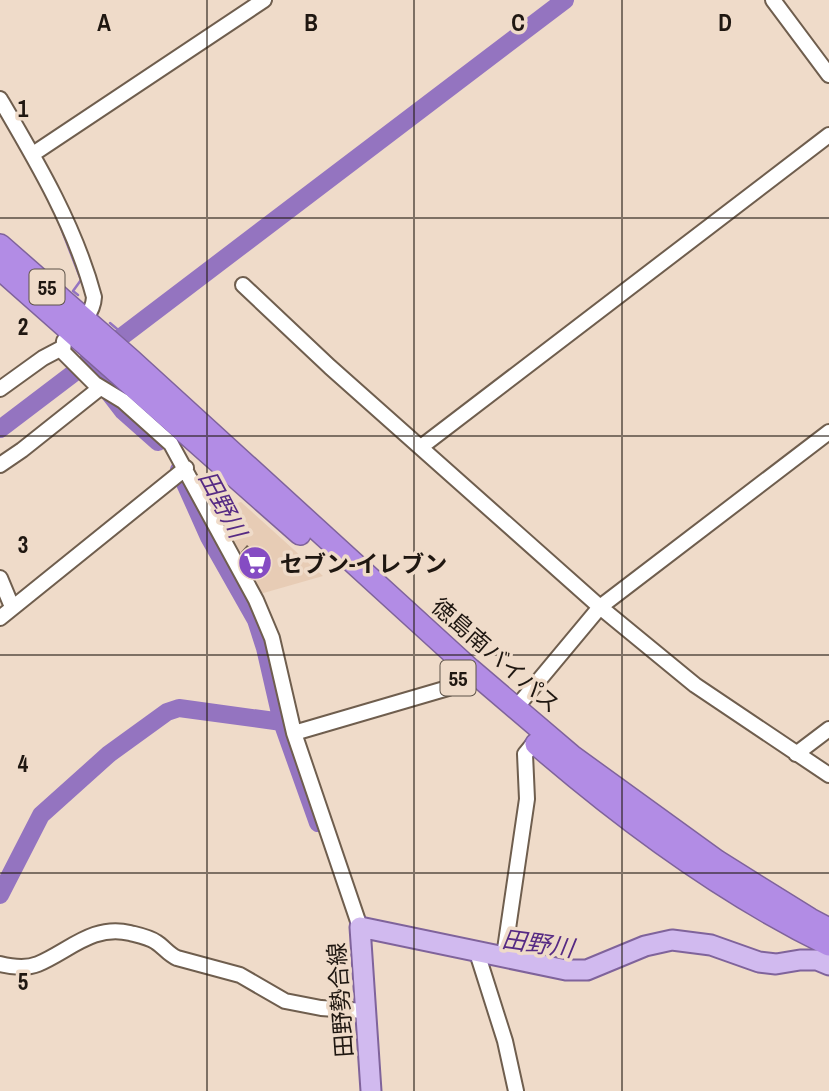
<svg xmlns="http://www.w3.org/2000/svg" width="829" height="1091" font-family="'Archivo Narrow','Noto Sans JP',sans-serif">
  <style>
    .built { fill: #e7ccb5 }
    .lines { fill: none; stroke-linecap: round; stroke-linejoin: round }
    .stream { stroke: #9474c0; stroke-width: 2.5 }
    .river { stroke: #9474c0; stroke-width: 18 }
    .building { fill: #715f4f }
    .minor-casing { stroke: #6f5e4e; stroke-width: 18 }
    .major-casing { stroke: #7f639b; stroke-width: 23 }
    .highway-casing { stroke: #7f639b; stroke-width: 24 }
    .minor { stroke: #fff; stroke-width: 14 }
    .major { stroke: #d1baef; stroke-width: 19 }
    .highway { stroke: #b28ce5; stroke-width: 21 }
    .grid { fill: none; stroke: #1f1711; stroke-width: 2; stroke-opacity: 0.55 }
    .labels { text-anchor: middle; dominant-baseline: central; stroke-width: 7; stroke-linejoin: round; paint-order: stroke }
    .shield { fill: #efdbc9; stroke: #5d5248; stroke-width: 2 }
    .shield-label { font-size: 21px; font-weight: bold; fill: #1f1711 }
    .poi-label { font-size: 23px; font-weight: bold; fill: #1f1711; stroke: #efdbc9; text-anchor: start }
    .street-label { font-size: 23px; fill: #1f1711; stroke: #efdbc9 }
    .water-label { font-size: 24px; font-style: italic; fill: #562a84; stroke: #efdbc9 }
    .grid-label { font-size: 23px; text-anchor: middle; font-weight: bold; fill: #1f1711; stroke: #efdbc9; stroke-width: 7; stroke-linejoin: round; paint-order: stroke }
  </style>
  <rect width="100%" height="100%" fill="#efdbc9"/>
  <path class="built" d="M241,502L323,576L260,594L214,510Z"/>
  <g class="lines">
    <path class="stream" d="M58,220L81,280L73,291L78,295
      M110,323L123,334"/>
    <path class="river" d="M86,363L123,411L158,442
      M0,429L565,0
      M179,470L209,537L256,620L265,648L282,722L318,823
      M0,895L41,815L109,754L167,712L179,708L282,722"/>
  </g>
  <path class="building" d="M247,545L272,566L263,576L253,568L250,569L241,552Z"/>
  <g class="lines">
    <g class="minor-casing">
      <path id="minor" d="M773,0L829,75
        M0,99C37,162 75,226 94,297C93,316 77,328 64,341L63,352L95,384L123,401L171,444L256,600L272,638L294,733L360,927
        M33,154L264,0
        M243,285L330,367L600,607L695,685L829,775
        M0,389L43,358L62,348
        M421,447L829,135
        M0,465L22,450L100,388
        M0,578L10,602L15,606
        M0,618L186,468
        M515,709L600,607L829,432
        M294,733L448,688L460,680
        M796,754L829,729
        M479,951V959L505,1041L516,1091
        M504,956L527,799L525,754L534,743
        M0,964C12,967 26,969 38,964C69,951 93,924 130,933C138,935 149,937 156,942C164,947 168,954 177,958L240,975L285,1001L321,1008L364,1011"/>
    </g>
    <g class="major-casing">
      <path id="major" d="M371,1091L360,927L566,970H587L645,946L672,940L711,945L759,962L776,964L800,960H817L829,965"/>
    </g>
    <g class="highway-casing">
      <path id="highway" d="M0,245L130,359L470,669L572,756L717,861L810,919L829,929
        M0,269L300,534
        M536,744C624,820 724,894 829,945"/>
    </g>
    <use href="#minor" class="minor"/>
    <use href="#major" class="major"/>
    <use href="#highway" class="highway"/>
  </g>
  <path class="grid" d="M207,0V1091M414,0V1091M622,0V1091M0,218H829M0,436H829M0,655H829M0,873H829"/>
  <defs>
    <g id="supermarket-disc" transform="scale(1.75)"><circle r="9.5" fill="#854cc3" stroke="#efdbc9"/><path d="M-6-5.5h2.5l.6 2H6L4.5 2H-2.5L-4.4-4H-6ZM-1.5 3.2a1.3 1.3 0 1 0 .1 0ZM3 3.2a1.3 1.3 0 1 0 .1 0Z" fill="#fff"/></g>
  </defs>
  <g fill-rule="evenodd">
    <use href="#supermarket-disc" x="255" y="563"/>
  </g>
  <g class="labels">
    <g class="shield">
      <rect x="29.5" y="269.5" width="35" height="35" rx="5"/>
      <rect x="440.5" y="660.5" width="35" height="35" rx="5"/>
    </g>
    <g class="shield-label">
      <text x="47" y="287">55</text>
      <text x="458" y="678">55</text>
    </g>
    <g class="poi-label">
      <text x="280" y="563">セブン-イレブン</text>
    </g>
    <g class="street-label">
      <text transform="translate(496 655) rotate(41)">徳島南バイパス</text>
      <text transform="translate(340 1000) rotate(-94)">田野勢合線</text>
    </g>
    <g class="water-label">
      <text transform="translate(223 504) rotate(62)">田野川</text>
      <text transform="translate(538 943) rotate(8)">田野川</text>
    </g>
  </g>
  <g class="grid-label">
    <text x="104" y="31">A</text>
    <text x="311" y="31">B</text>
    <text x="518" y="31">C</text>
    <text x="725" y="31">D</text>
    <text x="23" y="117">1</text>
    <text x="23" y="335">2</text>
    <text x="23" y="553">3</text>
    <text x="23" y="772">4</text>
    <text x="23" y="990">5</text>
  </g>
</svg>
